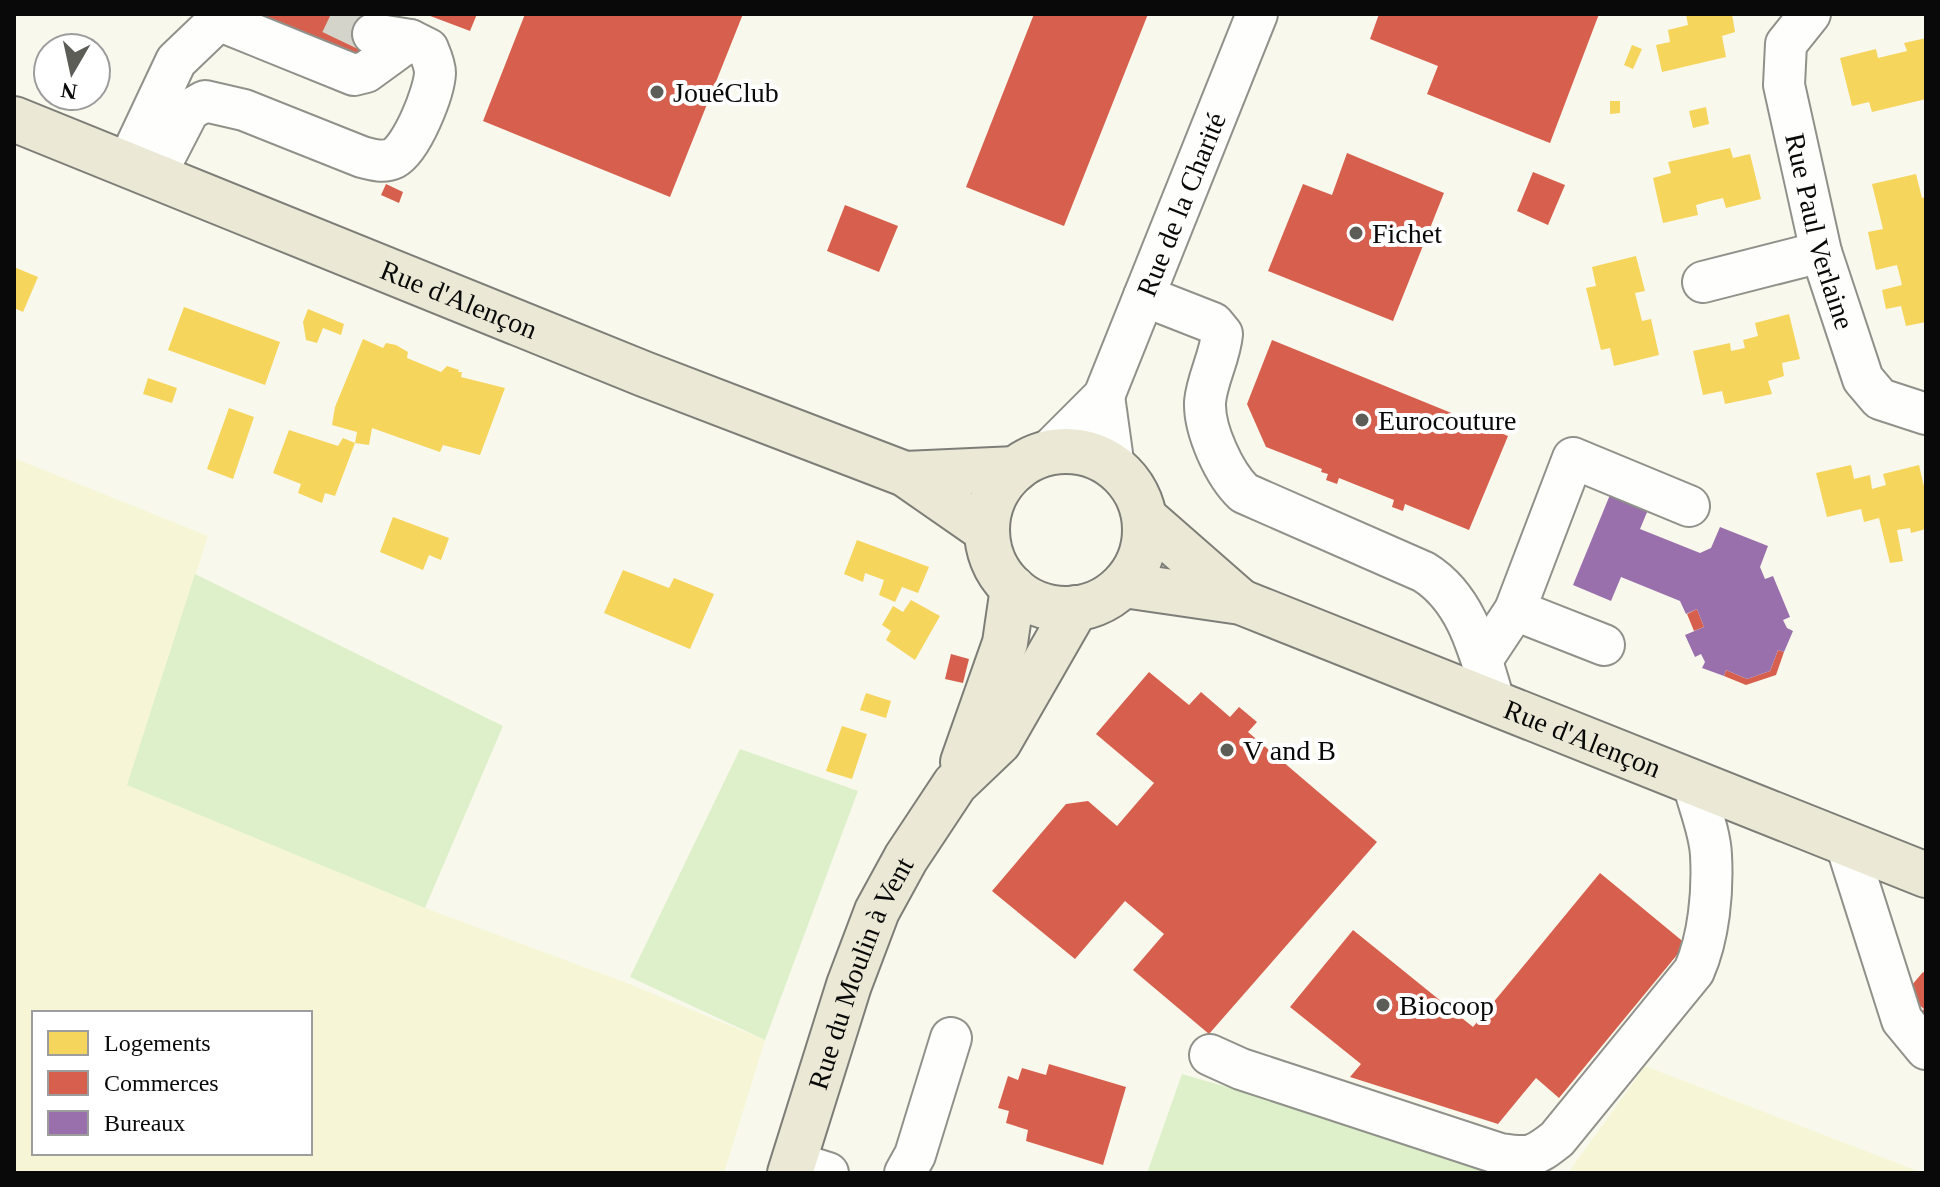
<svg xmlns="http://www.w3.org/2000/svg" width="1940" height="1187" font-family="'Times New Roman',serif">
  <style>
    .farmland { fill: #f6f6d7; fill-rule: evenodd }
    .green { fill: #def0ca }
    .homes { fill: #f6d55c }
    .shops { fill: #d6604d }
    .offices { fill: #9970ab }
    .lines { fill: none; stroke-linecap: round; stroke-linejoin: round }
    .minor-tunnel { stroke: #d5d4ca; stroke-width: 40; stroke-dasharray: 40 20; stroke-linecap: butt }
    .minor-casing { stroke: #91918b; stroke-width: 44 }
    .major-casing { stroke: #7e7e78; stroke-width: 48 }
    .minor { stroke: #fefefc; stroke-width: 40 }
    .major { stroke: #ebe9d6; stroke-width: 44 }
    .poi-dot { fill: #5d5d58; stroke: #fff; stroke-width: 3 }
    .labels { text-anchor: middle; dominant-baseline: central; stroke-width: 8; stroke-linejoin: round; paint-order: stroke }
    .poi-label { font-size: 28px; fill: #090909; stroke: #fff; text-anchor: start }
    .street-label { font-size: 28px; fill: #090909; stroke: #fff }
  </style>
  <rect width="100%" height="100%" fill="#f9f8ec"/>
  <path class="farmland" d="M14,458L208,536L128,785L425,908L627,983L765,1040L724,1173H14ZM34,1013H310V1153H34Z
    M1645,1066L1923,1173H1568Z"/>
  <path class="green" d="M195,574L503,726L425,908L127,785Z
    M740,749L858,791L765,1040L630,977Z
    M1182,1074L1524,1173H1147Z"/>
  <path class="homes" d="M1686,14H1732L1735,32L1722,36L1726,57L1662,72L1656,45L1670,42L1668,30L1688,25Z
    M1926,38V99L1872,112L1869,102L1852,106L1840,58L1876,49L1878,58L1907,51L1904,43Z
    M1632,45L1642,49L1633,69L1624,65Z
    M1610,101H1620V113L1610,114Z
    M1706,107L1709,124L1693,128L1689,111Z
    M1730,148L1733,158L1750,154L1761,199L1726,208L1723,198L1710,201L1696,205L1698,215L1663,223L1653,178L1671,173L1668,162Z
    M1916,174L1922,198L1926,197V322L1906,326L1901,306L1886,309L1882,290L1902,285L1897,265L1876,270L1868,232L1883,229L1872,184Z
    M1636,256L1645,291L1635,293L1642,321L1651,319L1659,355L1614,366L1610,348L1601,350L1586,288L1596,286L1592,267Z
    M14,267L38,277L23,312L14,308Z
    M184,307L280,342L265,385L168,350Z
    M308,309L344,324L341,335L323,328L317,343L306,340L303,322Z
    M1789,314L1800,359L1782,363L1784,376L1768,381L1772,394L1725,404L1722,391L1703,395L1693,351L1730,343L1731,351L1745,348L1743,340L1758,336L1755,323Z
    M363,339L383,348L386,343L396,345L408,352L407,358L441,372L447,366L459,370L458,372H462L461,377L505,388L480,455L443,445L440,452L372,428L369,445L355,443L357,432L332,425L335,407Z
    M148,378L177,388L172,403L143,394Z
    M229,408L254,417L233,479L207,469Z
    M289,430L338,446L343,438L355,443L335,496L325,493L322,503L298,493L301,484L273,473Z
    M1851,465L1854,479L1870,475L1872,489L1886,485L1883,474L1919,465L1926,495V529L1911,533L1910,528L1897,530L1903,561L1890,563L1879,518L1864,522L1861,509L1827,517L1816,473Z
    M393,517L449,538L441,560L429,555L423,570L380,552Z
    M857,540L929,567L918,593L902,587L895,602L879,595L884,580L865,573L863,582L844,574Z
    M623,570L669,588L674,578L714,594L690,649L604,613Z
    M911,600L940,616L915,660L886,640L891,631L882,625L893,606L903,612Z
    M866,693L891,701L886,718L860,710Z
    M842,726L867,734L852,779L826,771Z"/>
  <path class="shops" d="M255,14H364L378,20L362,62Z
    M425,14H477L470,31Z
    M525,14H743L670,197L483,121Z
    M1034,14H1148L1064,226L966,187Z
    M1379,14H1599L1550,143L1427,94L1438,66L1370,39Z
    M1347,153L1444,193L1393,321L1268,271L1303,184L1332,195Z
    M1533,172L1565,185L1548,225L1517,211Z
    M386,184L403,192L399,203L381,195Z
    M845,205L898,226L879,272L827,251Z
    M1272,340L1508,436L1469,530L1405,504L1403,511L1392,507L1394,500L1339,478L1337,484L1326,480L1328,474L1321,472L1322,469L1266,447L1247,404Z
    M1697,609L1704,627L1694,631L1687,614Z
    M1778,650L1784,652L1776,675L1746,685L1724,676L1726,670L1747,679L1770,671Z
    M951,654L969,659L963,683L945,679Z
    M1149,672L1189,705L1201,692L1230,717L1239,707L1257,722L1248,732L1377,842L1209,1034L1133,970L1164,934L1125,901L1075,959L992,891L1066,804L1088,801L1117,826L1154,783L1096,734Z
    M1600,873L1686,944L1559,1098L1536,1078L1498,1124L1350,1077L1361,1064L1290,1007L1353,930L1473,1027Z
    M1923,972L1926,974V1014L1922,1011L1924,1009L1905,993Z
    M1049,1064L1126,1087L1103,1165L1026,1141L1028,1130L1006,1123L1009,1111L998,1108L1008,1076L1018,1080L1022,1068L1046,1075Z"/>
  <path class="offices" d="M1612,490L1650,505L1640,529L1700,553L1711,548L1720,527L1768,546L1760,567L1765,579L1773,576L1790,617L1783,620L1787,628L1793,631L1784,652L1778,650L1770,671L1747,679L1726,670L1724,676L1702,668L1705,662L1701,654L1695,657L1685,635L1704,627L1697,609L1686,614L1680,601L1621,577L1611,601L1573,585Z"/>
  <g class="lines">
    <path class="minor-tunnel" d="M331,14L373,34"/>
    <g class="minor-casing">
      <g id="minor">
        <path id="s1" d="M1810,14L1786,44L1784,85L1821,252L1863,379L1880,399L1926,414"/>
        <path d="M218,20L354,75L366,72L410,40"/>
        <path d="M127,165L176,61L225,14"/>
        <path d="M155,176L189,110L205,101L244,110L362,157C373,160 384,163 394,158C412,148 434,93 435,73C435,65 431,56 428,49L410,40L373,34"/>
        <path d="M1703,282L1821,252"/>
        <path d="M1144,296L1213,323L1222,334C1220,357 1207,379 1205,402C1204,430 1224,474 1244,493L1424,572C1469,600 1480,656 1495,704"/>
        <path d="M1104,396L1114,468"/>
        <path id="s2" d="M1045,455L1104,396L1257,14"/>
        <path d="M1515,610L1604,645"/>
        <path d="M1482,660L1515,610L1573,458L1689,506"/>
        <path d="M1846,844L1902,1020L1926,1049"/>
        <path d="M1210,1055L1241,1069L1500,1154C1530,1158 1533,1158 1557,1139L1694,971C1709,937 1713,892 1711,855C1710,832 1699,806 1693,783"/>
        <path d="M793,1162L828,1173"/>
        <path d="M905,1173L915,1155L951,1038"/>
      </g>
    </g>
    <g class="major-casing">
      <g id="major">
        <path id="s3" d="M14,119L644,374L905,474L987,531"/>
        <circle cx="1066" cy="530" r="79"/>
        <path d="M905,474L1016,469"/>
        <path d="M1145,518L1241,602"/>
        <path id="s4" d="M1124,585L1241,602L1926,875"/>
        <path d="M963,762L1005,643L1013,588"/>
        <path id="s5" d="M790,1173L849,985L877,911L906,858L955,784L999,742L1076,608"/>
      </g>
    </g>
    <use href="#minor" class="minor"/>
    <use href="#major" class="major"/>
  </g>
  <g class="poi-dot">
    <circle cx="657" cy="92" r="8"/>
    <circle cx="1356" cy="233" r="8"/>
    <circle cx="1362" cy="420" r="8"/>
    <circle cx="1227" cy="750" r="8"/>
    <circle cx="1383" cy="1005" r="8"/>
  </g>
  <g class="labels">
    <g class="poi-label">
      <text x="673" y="92">JouéClub</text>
      <text x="1372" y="233">Fichet</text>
      <text x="1378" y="420">Eurocouture</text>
      <text x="1243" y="750">V and B</text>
      <text x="1399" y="1005">Biocoop</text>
    </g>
    <g class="street-label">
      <text stroke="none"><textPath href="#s2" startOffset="290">Rue de la Charité</textPath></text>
      <text stroke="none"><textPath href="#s1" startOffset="230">Rue Paul Verlaine</textPath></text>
      <text stroke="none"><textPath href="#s3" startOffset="480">Rue d'Alençon</textPath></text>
      <text stroke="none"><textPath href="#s4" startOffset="486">Rue d'Alençon</textPath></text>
      <text stroke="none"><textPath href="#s5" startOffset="212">Rue du Moulin à Vent</textPath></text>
    </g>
  </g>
  <rect width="1940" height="1187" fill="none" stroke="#090909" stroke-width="32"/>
  <rect x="32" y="1011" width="280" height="144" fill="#ffffff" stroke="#9d9d9d" stroke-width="2"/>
  <rect x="48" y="1031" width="40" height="24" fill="#f6d55c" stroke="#9d9d9d" stroke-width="2"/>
  <text x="104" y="1051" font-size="24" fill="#090909">Logements</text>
  <rect x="48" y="1071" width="40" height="24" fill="#d6604d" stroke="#9d9d9d" stroke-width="2"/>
  <text x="104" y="1091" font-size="24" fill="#090909">Commerces</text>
  <rect x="48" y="1111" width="40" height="24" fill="#9970ab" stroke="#9d9d9d" stroke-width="2"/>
  <text x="104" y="1131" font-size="24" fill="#090909">Bureaux</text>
  <g transform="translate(72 72) rotate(189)"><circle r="38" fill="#ffffff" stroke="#9d9d9d" stroke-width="2"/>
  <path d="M0-6L14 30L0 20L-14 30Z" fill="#5d5d58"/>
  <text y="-12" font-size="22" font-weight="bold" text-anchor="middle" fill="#090909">N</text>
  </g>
</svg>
